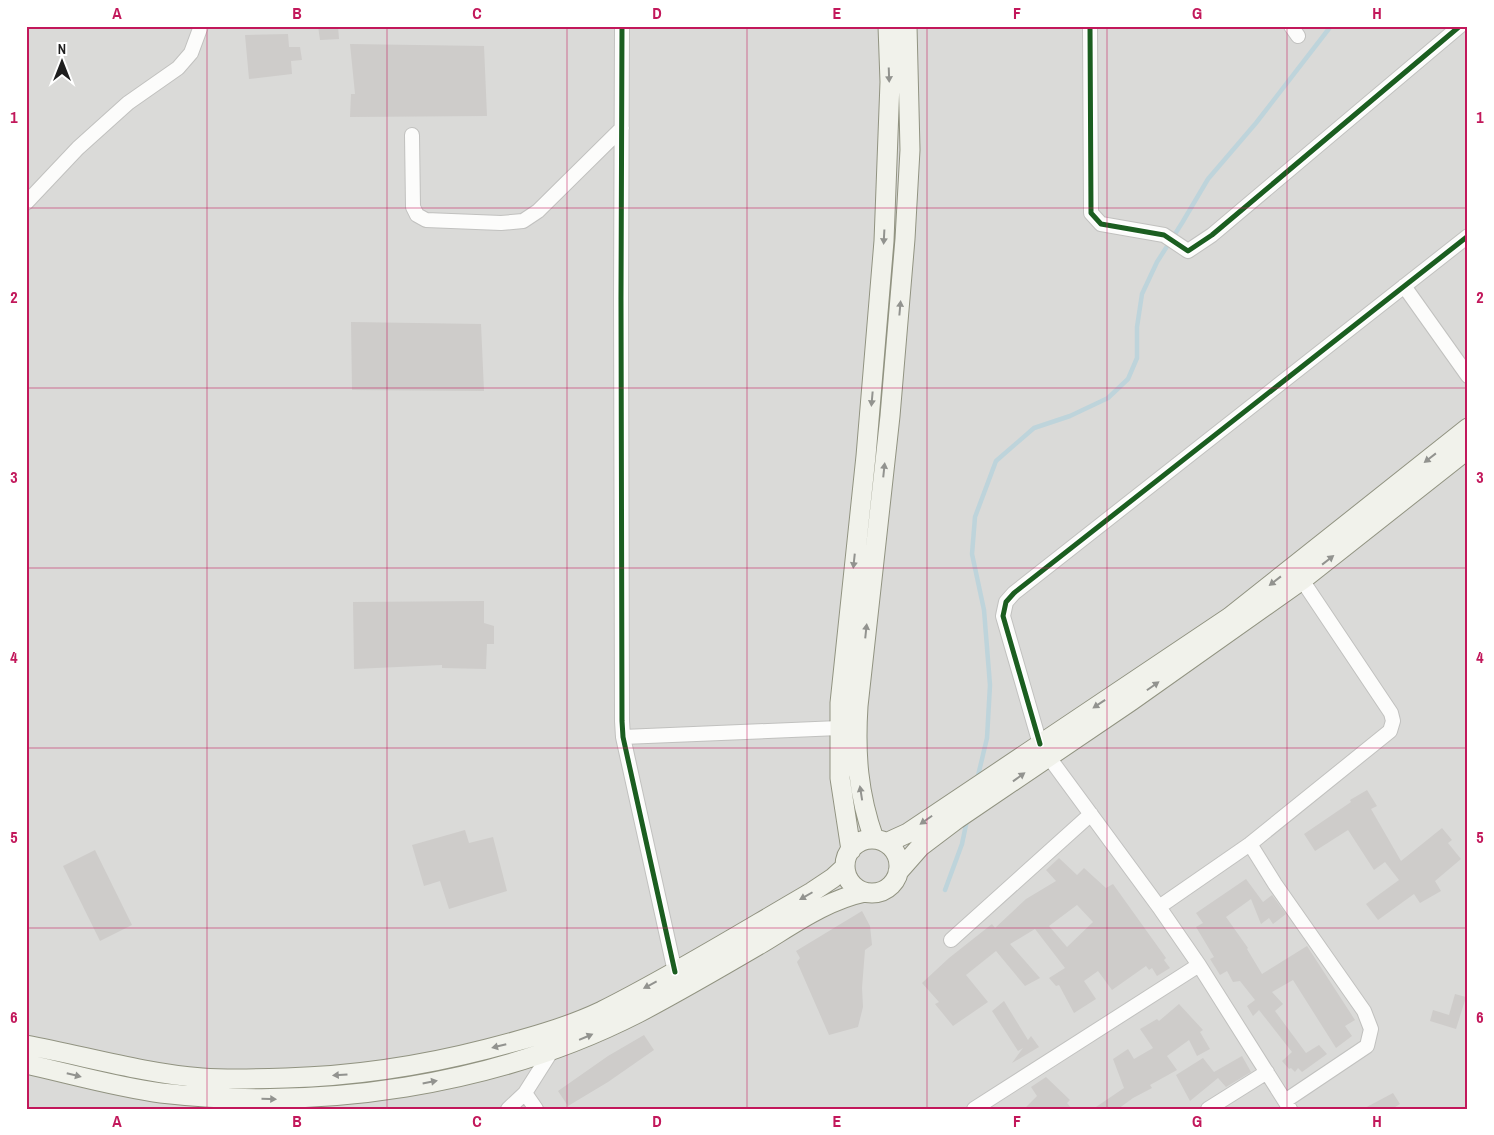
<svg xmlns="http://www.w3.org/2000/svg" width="1494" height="1135" font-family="'Archivo Narrow',sans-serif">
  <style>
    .residential { fill: #dadad8 }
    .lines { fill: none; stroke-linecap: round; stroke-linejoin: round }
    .stream { stroke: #bed4db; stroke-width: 4.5 }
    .building { fill: #ceccca; fill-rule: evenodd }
    .minor-casing { stroke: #c1c1bf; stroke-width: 16 }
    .secondary-casing { stroke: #919381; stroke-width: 21 }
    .minor { stroke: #fcfcfb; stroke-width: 14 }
    .secondary { stroke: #f1f2eb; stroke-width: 19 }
    .cycleway-casing { stroke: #fff; stroke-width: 8 }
    .cycleway { stroke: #1b5e20; stroke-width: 5 }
    .oneway { fill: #92938f }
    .grid { fill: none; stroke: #c2185b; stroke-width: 1; stroke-opacity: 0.55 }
    .neatline { fill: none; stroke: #c2185b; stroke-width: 2 }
    .grid-label { font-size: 16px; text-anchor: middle; font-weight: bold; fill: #c2185b }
  </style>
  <rect width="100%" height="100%" fill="#ebeae7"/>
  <path class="residential" d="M26,26H1468V1109H26Z"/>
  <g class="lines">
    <path class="stream" d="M977,780L987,738L990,685L984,610L972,554L975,517L996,461L1034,428L1070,416L1108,398L1128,379L1137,358V327L1142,294L1157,262L1182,223L1208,179L1256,123L1331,26
      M945,890L962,844L967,820"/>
  </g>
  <path class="building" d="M318,26H338L339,39L320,40Z
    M288,34L289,47H300L302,60L291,61L292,74L249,79L245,35Z
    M350,44L484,46L487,116L350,117L351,94H355Z
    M351,322L481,324L484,391L352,390Z
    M484,601V623L494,626V644H487L486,669L442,668V665L354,669L353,602Z
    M1367,790L1377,806L1371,809L1401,861L1442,828L1452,840L1448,843L1461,859L1435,881L1441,891L1420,903L1414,894L1378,920L1366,904L1399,880L1385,862L1374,870L1348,830L1315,851L1304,834L1351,802L1350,800Z
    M465,830L469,843L493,837L507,891L449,909L440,881L424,886L412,845Z
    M95,850L132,925L100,941L63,866Z
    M1059,858L1077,875L1084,868L1106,888L1113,884L1166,958L1164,960L1170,968L1157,976L1152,968L1149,970L1146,966L1112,990L1098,971L1084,981L1096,999L1074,1013L1059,985L1056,986L1049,978L1065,968L1035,929L1010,944L1040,978L1025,986L996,951L966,975L988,1002L953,1026L935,1004L939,1002L922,983L949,958L992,924L995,928L1026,899L1056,881L1046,870ZM1077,905L1093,922L1067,947L1049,926Z
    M1246,879L1263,902L1272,895L1286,914L1273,924L1269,918L1261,924L1251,899L1226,917L1248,948L1247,949L1262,974L1307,946L1355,1020L1345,1026L1352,1036L1336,1048L1293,980L1272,992L1283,1004L1275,1011L1306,1053L1319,1045L1327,1054L1302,1072L1298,1068L1295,1072L1291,1068L1289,1069L1282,1061L1292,1052L1259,1010L1253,1016L1247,1006L1255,1000L1240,981L1233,982L1227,971L1220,975L1210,959L1214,957L1196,927L1203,923L1196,913Z
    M862,911L870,926L872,945L865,950L862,988L863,1007L858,1027L829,1035L797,962L800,958L796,951Z
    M1455,994L1466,997L1456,1029L1430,1021L1433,1010L1449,1015Z
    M1004,1001L1028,1040L1031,1036L1039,1047L1012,1063L1023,1048L1018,1051L992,1011Z
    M1179,1004L1203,1030L1200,1032L1210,1049L1197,1056L1189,1040L1167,1056L1177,1070L1150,1085L1152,1088L1133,1098L1118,1109H1093L1124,1088L1113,1059L1128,1049L1134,1059L1153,1048L1140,1029L1157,1019L1159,1021Z
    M644,1035L654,1050L608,1082L568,1106L558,1091L608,1056Z
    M1242,1056L1251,1072L1226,1087L1218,1078L1190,1101L1176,1075L1203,1058L1214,1072Z
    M1046,1077L1070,1100L1067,1103L1072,1109H1024L1037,1096L1031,1087Z
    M1393,1093L1400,1104L1392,1109H1363Z"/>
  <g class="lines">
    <g class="minor-casing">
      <path id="minor" d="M622,26L621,299L622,721L623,737L675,972
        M1090,26L1091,213L1101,224L1164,235L1188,251L1212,235L1460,26
        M1291,26L1298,36
        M412,135L413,207L417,215L426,220L501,223L523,221L538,211L622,128
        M26,203L78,148L128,103L178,68L191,53L201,26
        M1404,286L1468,376
        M623,737L839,728
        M1040,744L1003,616L1006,602L1014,593L1468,236
        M1048,756L1159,907L1199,965L1290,1109
        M1250,844L1275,884L1364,1011L1371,1029L1367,1046L1285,1101
        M1159,907L1250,844L1390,731L1393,721L1391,713L1302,580
        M951,940L1091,814
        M525,1093L536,1109
        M508,1109L525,1093L551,1052
        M974,1109L1199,965
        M1208,1109L1267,1072"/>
    </g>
    <g class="secondary-casing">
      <path id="secondary" d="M874,839C858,794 855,754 858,706L890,416L905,239L910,150L907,26
        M845 866a27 27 0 1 1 54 0a27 27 0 1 1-54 0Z
        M886,843L908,833L1230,617L1468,428
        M851,850L840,778V703L866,456L884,241L890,82L888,26
        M898,872L920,847L957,819L1131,701L1302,580L1468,449
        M26,1045C85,1056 142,1073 202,1078C230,1080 258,1079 286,1078C354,1076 421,1066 487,1049C526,1039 566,1028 602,1011C674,975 743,932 812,892L833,878L845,867
        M26,1064C71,1074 116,1087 161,1093C320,1111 495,1086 638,1013C680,991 721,967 762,943C795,923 827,900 865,892"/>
    </g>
    <use href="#minor" class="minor"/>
    <use href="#secondary" class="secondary"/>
    <g class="cycleway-casing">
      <path id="cycleway" d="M622,26L621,299L622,721L623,737L675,972
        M1090,26L1091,213L1101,224L1164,235L1188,251L1212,235L1460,26
        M1040,744L1003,616L1006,602L1014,593L1468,236"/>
    </g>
    <use href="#cycleway" class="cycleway"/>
  </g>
  <defs><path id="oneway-solid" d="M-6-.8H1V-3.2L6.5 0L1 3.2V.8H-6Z" transform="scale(1.25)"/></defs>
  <g class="oneway">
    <use href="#oneway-solid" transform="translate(889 75) rotate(88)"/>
    <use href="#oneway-solid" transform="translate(884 237) rotate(93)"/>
    <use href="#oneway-solid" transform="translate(900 308) rotate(-85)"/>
    <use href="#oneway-solid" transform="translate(872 399) rotate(95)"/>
    <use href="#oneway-solid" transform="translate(1430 458) rotate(142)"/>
    <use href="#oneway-solid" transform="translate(884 470) rotate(-84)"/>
    <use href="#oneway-solid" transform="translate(1328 560) rotate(-38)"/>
    <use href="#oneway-solid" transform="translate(854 561) rotate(96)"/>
    <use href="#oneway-solid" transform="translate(1275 581) rotate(142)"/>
    <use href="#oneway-solid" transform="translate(866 631) rotate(-84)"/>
    <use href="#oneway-solid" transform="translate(1153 686) rotate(-35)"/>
    <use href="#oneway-solid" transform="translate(1099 704) rotate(146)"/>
    <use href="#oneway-solid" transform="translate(1019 777) rotate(-36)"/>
    <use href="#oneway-solid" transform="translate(861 793) rotate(-99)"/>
    <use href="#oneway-solid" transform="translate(926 820) rotate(145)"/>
    <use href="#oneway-solid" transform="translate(806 896) rotate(150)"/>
    <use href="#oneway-solid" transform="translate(650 985) rotate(152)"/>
    <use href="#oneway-solid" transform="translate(586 1037) rotate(-23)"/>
    <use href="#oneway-solid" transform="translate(499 1046) rotate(166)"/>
    <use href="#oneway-solid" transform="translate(74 1075) rotate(14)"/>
    <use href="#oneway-solid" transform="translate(340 1075) rotate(176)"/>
    <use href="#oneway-solid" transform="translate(430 1082) rotate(-11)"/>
    <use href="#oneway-solid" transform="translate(269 1099) rotate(1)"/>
  </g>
  <path class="grid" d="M207,26V1109M387,26V1109M567,26V1109M747,26V1109M927,26V1109M1107,26V1109M1287,26V1109M26,208H1468M26,388H1468M26,568H1468M26,748H1468M26,928H1468"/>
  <rect width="1494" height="1135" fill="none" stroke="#ffffff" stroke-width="55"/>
  <g transform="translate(62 62)" stroke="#ffffff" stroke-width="4" paint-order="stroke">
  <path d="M0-4L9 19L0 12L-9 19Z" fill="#1e1e1e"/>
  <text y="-8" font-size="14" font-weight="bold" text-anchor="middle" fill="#1e1e1e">N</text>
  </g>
  <rect x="28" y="28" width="1438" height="1080" class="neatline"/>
  <g class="grid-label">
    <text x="117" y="19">A</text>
    <text x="297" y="19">B</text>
    <text x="477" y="19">C</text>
    <text x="657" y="19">D</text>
    <text x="837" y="19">E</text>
    <text x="1017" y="19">F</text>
    <text x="1197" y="19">G</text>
    <text x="1377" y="19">H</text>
    <text x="14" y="123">1</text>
    <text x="1480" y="123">1</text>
    <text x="14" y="303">2</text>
    <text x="1480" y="303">2</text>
    <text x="14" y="483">3</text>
    <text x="1480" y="483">3</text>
    <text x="14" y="663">4</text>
    <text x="1480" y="663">4</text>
    <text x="14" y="843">5</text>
    <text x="1480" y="843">5</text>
    <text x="14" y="1023">6</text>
    <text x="1480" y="1023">6</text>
    <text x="117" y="1127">A</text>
    <text x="297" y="1127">B</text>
    <text x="477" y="1127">C</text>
    <text x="657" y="1127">D</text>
    <text x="837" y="1127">E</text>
    <text x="1017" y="1127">F</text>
    <text x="1197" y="1127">G</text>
    <text x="1377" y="1127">H</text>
  </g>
</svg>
